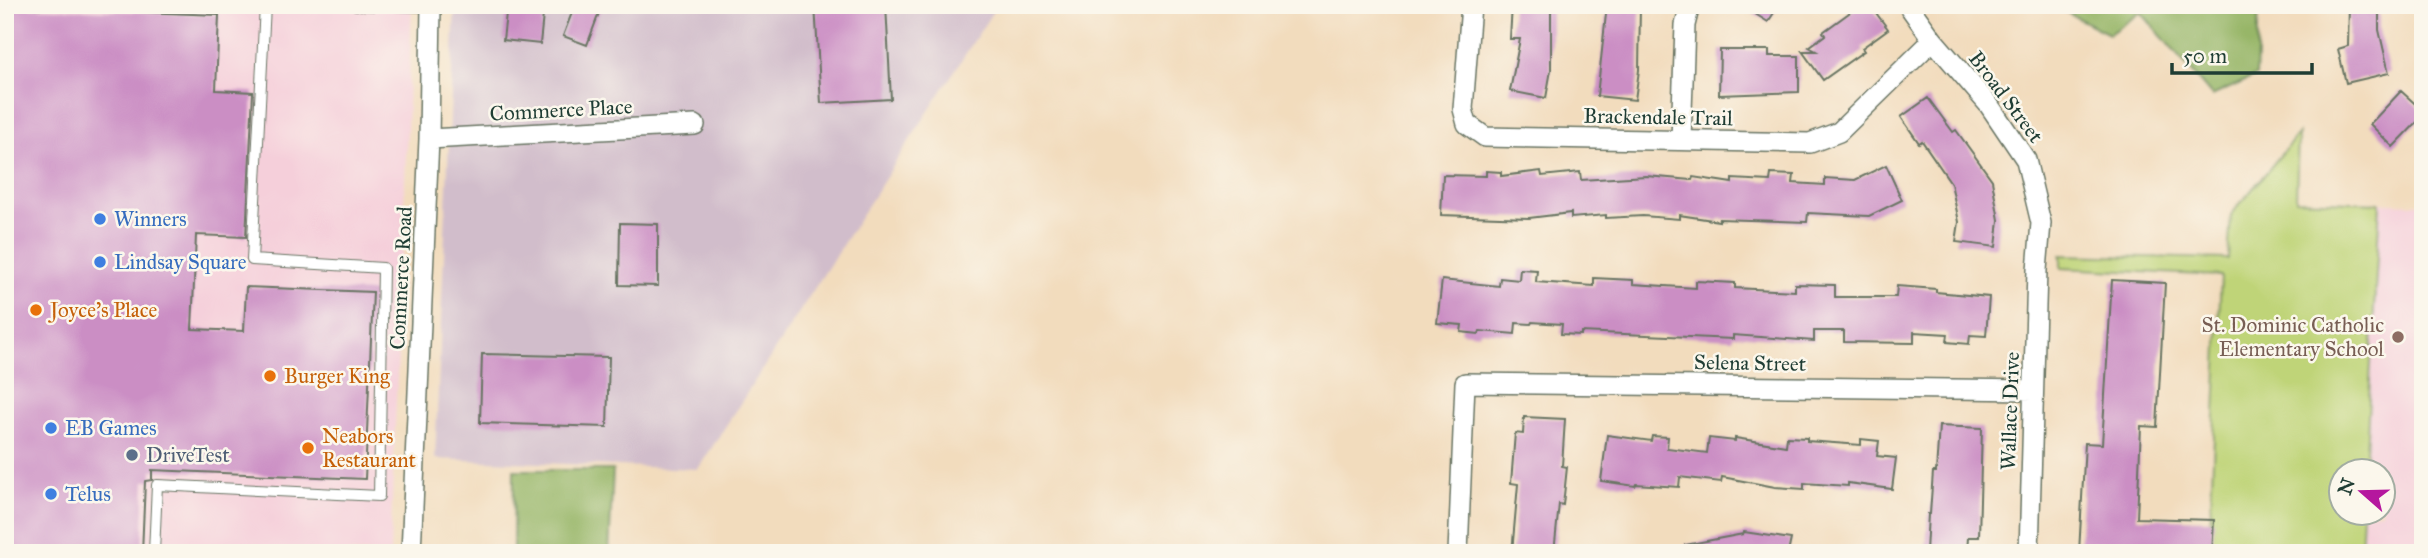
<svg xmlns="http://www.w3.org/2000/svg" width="2428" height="558" font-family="'IM FELL Great Primer',serif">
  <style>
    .built { fill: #f5cfda }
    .industrial { fill: #d1bdcb }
    .green { fill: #bfd478; stroke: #6f8856; stroke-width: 2 }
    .forest { fill: #97b668; stroke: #5b7a4e; stroke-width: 2 }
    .building { fill: #cb8ec4 }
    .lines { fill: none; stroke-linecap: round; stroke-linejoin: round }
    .lane-casing { stroke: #697564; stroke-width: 12 }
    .street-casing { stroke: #697564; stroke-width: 22 }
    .lane { stroke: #fff; stroke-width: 10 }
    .street { stroke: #fff; stroke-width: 19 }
    .shop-dot { fill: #3f7fe0; stroke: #fbf7ec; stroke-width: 2.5 }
    .food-dot { fill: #e8710a; stroke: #fbf7ec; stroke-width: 2.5 }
    .education-dot { fill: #8d6e63; stroke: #fbf7ec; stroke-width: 2.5 }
    .service-dot { fill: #5c6f8a; stroke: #fbf7ec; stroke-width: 2.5 }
    .labels { text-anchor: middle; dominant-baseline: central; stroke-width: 5; stroke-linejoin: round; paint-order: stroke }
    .street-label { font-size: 21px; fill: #1f3d34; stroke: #fbf7ec }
    .shop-label { font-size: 21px; fill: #366cbe; stroke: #fbf7ec; text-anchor: start }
    .food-label { font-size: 21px; fill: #c56008; stroke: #fbf7ec; text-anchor: start }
    .education-label { font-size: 21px; fill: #785e54; stroke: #fbf7ec; text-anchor: end }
    .service-label { font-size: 21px; fill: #4e5e75; stroke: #fbf7ec; text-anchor: start }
  </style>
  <rect width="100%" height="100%" fill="#fbf7ec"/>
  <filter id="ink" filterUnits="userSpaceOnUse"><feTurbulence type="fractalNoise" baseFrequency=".0143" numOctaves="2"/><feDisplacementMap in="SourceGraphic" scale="14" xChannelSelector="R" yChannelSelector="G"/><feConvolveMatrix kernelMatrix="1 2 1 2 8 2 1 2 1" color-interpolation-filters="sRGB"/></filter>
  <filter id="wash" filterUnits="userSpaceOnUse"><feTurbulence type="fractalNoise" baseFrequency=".00686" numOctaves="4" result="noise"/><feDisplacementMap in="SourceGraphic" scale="28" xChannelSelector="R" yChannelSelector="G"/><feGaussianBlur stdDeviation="1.57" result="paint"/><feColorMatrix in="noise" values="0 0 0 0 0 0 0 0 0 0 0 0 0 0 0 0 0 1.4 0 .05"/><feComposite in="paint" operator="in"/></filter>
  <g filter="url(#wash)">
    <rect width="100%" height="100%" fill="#f2dcbd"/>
    <path class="built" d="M5,5H412L390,553H5Z
      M2380,203L2423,204V546L2362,539L2363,513L2382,512V470H2365Z"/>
    <path class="industrial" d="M455,5H997L698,469L435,459Z"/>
    <path class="green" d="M2298,134L2296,200L2380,203L2365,470H2340V512L2363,513L2361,553H2209L2221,276L2061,268V255L2228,259L2231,215Z"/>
    <path class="forest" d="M2052,5H2259L2256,76L2212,96L2141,12L2109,34Z
      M514,470H613L609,553H513Z"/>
    <g id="blocks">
      <path class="building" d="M507,5H544L540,44L503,40Z
        M575,5H602L587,45L563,36Z
        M815,5H886L891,99L821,103Z
        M1512,5H1551V70L1546,98L1510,91L1520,39H1510Z
        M1607,5H1640L1639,70L1635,100L1597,96Z
        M1741,5H1779L1768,22Z
        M1860,5H1870L1888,29L1862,48L1864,51L1823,80L1802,51H1816L1809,47L1825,35L1823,32Z
        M2349,5H2379V30L2389,73L2346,83L2338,49L2348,46Z
        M5,7L219,15L216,90L253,92L246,237L196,235L192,329L244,331L246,287L373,292L365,479L152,470V480L145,481L142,553H5Z
        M1720,50H1769V56H1799V92L1719,95Z
        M2401,91L2423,111V116L2393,147L2370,124Z
        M1928,98L1953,132L1956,130L1992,180L1999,220L1996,247L1956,242L1959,222L1951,183L1922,141L1919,143L1901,117Z
        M1886,165L1902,200L1869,216L1808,213L1807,222L1719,219V221L1679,215V219L1643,216L1606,218V215L1571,218V213L1529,218L1441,215L1443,175L1486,176V171L1501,172V176L1541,171L1542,176L1580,172L1581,180L1646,176L1692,180L1693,177L1732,183V179L1770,181L1771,174L1794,175L1793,183L1825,185V178L1855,180Z
        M620,223L658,224V286L619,285Z
        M1520,269L1537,270L1536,282L1594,286V278L1633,280V284L1696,288V281L1735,283V288L1795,291V284L1835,285V297H1896L1897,286L1936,289V292L1989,297L1986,336L1970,335L1969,344L1947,342L1948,334L1914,332V343L1844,342V331H1814V341L1733,335V339L1581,332V335L1561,334L1562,324L1532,322L1531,324L1516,323L1515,334L1480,331L1479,334L1461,332L1462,325L1437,323L1442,280L1499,286L1500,278L1519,280Z
        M2112,280L2165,283L2157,427L2141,426L2137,518L2214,520L2212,553H2079L2085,443L2102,444Z
        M482,354L609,357L607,427L480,423Z
        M1524,417L1565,419L1562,466L1567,467L1563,505L1559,504L1554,553H1512L1518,484L1511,483L1515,433L1523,434Z
        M1939,426L1982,428L1979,537H1968L1967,553L1926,552L1928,514H1930L1933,472H1936Z
        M1607,435L1651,441L1652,436L1668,437L1667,448L1707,453L1709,438L1735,441V438L1786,446L1787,437L1807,438V441L1861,445V439L1879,441L1877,456L1896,458L1892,489L1848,483V486L1804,483V489L1775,487L1722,477L1721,482L1680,477L1679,487L1636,484L1635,486L1601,481Z
        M1744,532L1791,539L1788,553H1685V545L1743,534Z"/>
    </g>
  </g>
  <g filter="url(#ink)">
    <use href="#blocks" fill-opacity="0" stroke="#697564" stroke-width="2"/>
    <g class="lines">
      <g class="lane-casing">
        <path id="lane" d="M356,5L431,7
          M154,553L157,485L379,496L383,268L252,260L265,5"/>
      </g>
      <g class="street-casing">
        <path id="street" d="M1471,5L1463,109L1467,124L1485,137L1810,143L1839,132L1933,40
          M1908,5L1933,40L1989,105L2026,160L2041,223L2037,270L2029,553
          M429,139L695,125
          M1681,140L1685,25L1690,5
          M411,553L429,139L431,5
          M1458,553L1465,383L2033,390"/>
      </g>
      <use href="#lane" class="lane"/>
      <use href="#street" class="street"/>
    </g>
  </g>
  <g class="shop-dot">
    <circle cx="100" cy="219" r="7"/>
    <circle cx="100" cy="262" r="7"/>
    <circle cx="51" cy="428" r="7"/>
    <circle cx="51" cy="494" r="7"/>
  </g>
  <g class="food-dot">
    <circle cx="36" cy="310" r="7"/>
    <circle cx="270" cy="376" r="7"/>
    <circle cx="308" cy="448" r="7"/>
  </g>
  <circle class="education-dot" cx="2398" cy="337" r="7"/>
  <circle class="service-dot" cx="132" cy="455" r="7"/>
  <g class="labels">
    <g class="street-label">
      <text transform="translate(2006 97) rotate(53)">Broad Street</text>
      <text transform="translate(561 110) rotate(-3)">Commerce Place</text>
      <text transform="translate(1658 117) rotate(1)">Brackendale Trail</text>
      <text transform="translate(401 278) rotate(-87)">Commerce Road</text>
      <text transform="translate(1750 363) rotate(1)">Selena Street</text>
      <text transform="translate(2010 411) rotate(-88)">Wallace Drive</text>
    </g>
    <g class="shop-label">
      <text x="114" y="219">Winners</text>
      <text x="114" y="262">Lindsay Square</text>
      <text x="65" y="428">EB Games</text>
      <text x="65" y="494">Telus</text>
    </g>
    <g class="food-label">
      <text x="50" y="310">Joyce's Place</text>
      <text x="284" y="376">Burger King</text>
      <text x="322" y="436">Neabors<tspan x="322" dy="24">Restaurant</tspan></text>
    </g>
    <g class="education-label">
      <text x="2384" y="325">St. Dominic Catholic<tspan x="2384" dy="24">Elementary School</tspan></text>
    </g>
    <g class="service-label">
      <text x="146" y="455">DriveTest</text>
    </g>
  </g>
  <rect width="2428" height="558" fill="none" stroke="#fbf7ec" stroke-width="28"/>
  <g transform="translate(2362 492) rotate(290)"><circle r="33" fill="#fbf7ec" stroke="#a3ada2" stroke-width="2"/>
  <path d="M0-5L12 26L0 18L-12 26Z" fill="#b5179e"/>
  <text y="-10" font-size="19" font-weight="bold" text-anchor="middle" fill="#1f3d34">N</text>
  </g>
  <path d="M2172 63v10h140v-10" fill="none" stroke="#1f3d34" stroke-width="3.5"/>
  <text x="2183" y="63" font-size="21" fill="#1f3d34" stroke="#fbf7ec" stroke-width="5" paint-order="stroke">50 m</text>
</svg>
